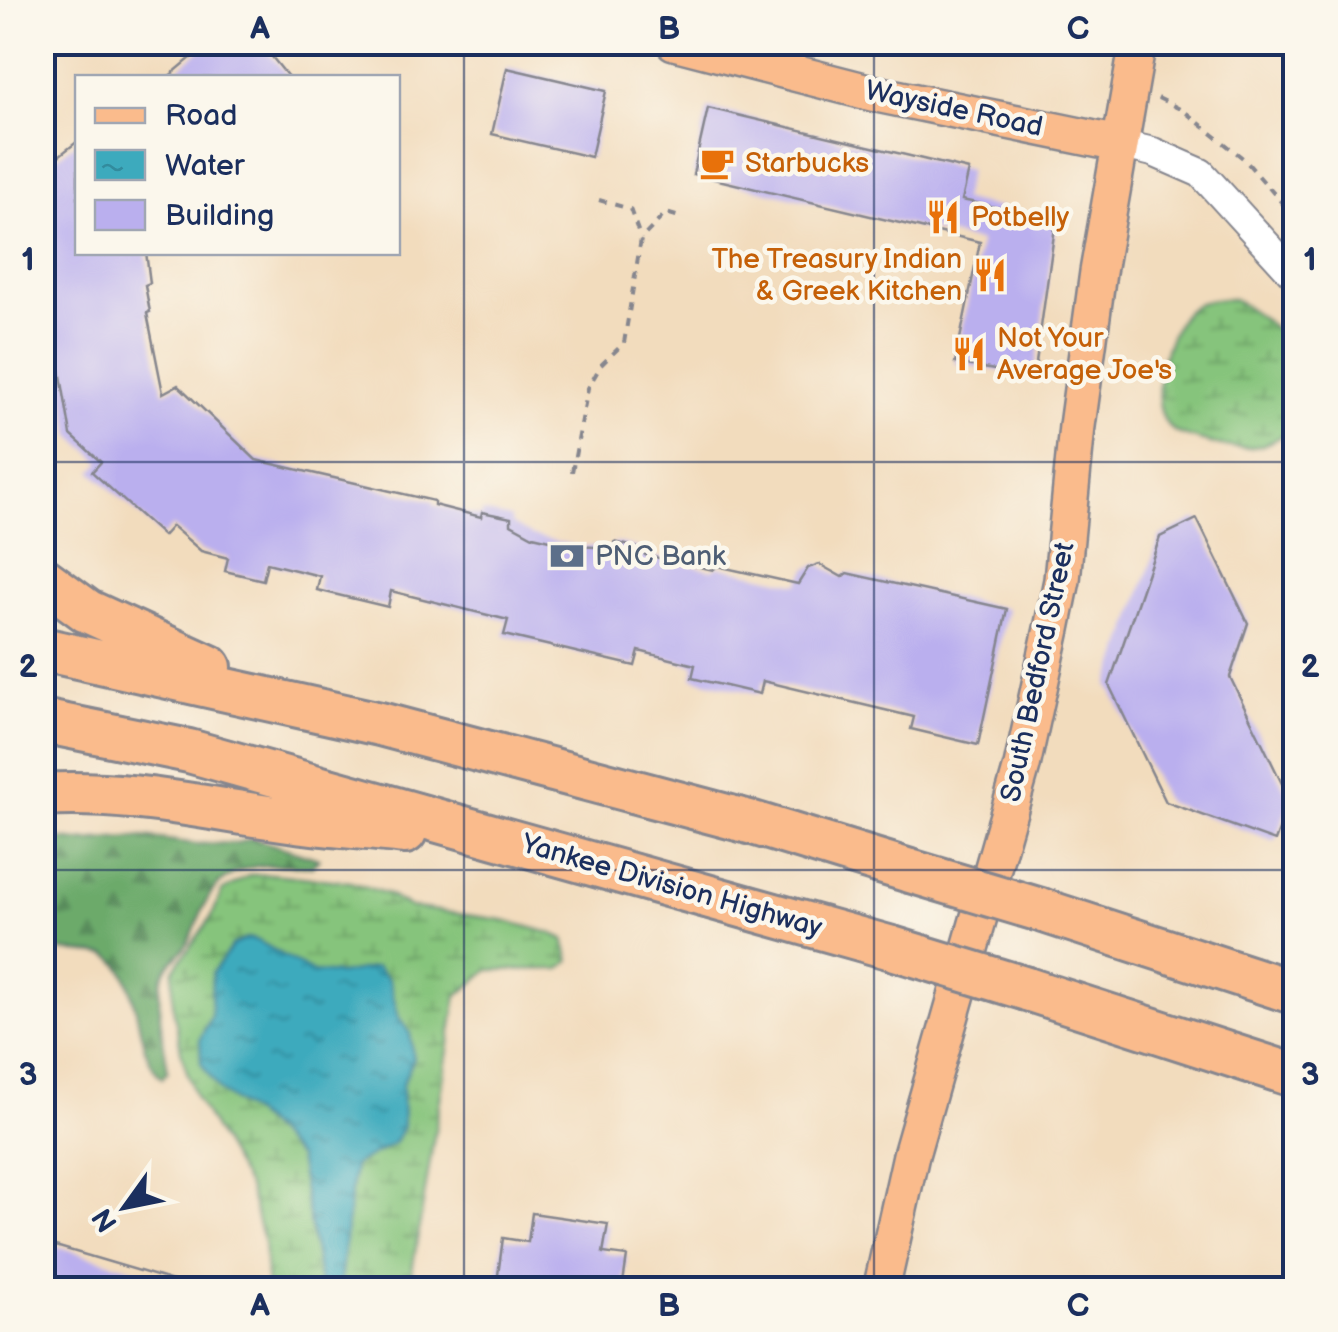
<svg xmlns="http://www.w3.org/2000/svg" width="1338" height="1332" font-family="'Balsamiq Sans',sans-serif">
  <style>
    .forest { fill: url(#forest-firs); stroke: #446c64; stroke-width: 2.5 }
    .wetland { fill: url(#wetland-marsh); stroke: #507a6c; stroke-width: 2.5 }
    .water { fill: url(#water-ripples); stroke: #2c6c8e; stroke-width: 2.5 }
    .building { fill: #baafee }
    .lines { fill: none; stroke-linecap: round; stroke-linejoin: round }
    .minor-casing { stroke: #86868e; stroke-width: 32 }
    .major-casing { stroke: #86868e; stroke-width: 40 }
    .highway-casing { stroke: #86868e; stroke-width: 48 }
    .path { stroke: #86868e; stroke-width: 4; stroke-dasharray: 8 8; stroke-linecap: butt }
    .minor { stroke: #fff; stroke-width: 28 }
    .major { stroke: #fabb8c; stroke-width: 35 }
    .highway { stroke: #fabb8c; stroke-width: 42 }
    .highway-bridge-casing { stroke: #86868e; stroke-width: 48; stroke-linecap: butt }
    .highway-bridge { stroke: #fabb8c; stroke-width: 42 }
    .grid { fill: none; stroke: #1b2f5e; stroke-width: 2.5; stroke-opacity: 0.55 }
    .labels { text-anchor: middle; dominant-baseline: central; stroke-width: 9; stroke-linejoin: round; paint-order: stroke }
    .street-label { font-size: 28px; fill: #1b2f5e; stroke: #fbf7ec }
    .food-label { font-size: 28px; fill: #c56008; stroke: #fbf7ec; text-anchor: start }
    .service-label { font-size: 28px; fill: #4e5e75; stroke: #fbf7ec; text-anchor: start }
    .neatline { fill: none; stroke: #1b2f5e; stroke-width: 4 }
    .grid-label { font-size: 32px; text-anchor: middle; font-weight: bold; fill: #1b2f5e }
  </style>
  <defs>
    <pattern id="forest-firs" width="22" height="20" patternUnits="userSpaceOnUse" patternTransform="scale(2.5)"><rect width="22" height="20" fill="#6caa6b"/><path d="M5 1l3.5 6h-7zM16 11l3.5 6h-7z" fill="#588b5b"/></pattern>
    <pattern id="wetland-marsh" width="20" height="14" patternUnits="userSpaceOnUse" patternTransform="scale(2.5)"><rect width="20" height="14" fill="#86c47b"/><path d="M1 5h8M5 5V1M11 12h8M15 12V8" fill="none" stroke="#6da068"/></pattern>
    <pattern id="water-ripples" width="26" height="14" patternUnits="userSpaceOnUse" patternTransform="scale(2.5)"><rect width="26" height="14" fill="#3daabd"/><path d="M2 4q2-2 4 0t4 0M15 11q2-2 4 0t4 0" fill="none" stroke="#328b9d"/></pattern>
  </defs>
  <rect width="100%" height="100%" fill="#fbf7ec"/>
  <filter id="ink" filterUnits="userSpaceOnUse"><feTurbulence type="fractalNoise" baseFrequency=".01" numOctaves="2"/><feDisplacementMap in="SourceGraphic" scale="20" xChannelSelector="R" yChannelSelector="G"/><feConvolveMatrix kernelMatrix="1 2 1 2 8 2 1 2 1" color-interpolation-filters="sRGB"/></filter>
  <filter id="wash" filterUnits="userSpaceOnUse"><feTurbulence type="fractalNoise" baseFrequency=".0048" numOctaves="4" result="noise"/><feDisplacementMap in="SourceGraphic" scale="40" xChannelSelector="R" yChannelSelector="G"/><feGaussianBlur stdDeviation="2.25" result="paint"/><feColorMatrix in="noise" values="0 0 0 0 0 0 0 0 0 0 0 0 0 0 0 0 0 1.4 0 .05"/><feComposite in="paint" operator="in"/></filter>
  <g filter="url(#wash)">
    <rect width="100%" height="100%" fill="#f2dcbd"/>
    <path class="forest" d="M43,837L79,841L145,837L197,844L237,843L253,838L319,859L312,866C276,865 237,859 212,892C202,906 197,926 189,941C183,953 171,960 165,971C152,993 165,1046 168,1071L162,1078C131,1050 143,972 107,955L43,949Z"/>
    <path class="wetland" d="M1234,299C1299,341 1296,345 1295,420C1271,455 1236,451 1199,440C1187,436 1173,434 1166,423C1148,396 1166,328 1190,308C1202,299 1220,299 1234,299Z
      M273,874L351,882L387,894L409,907L503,920L551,933L564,939L570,961L560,969L489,970L457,996L409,1290L267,1289L264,1243L248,1188L194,1094L182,1056L173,1007V971L212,916L222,891L250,875Z"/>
    <path class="water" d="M248,938L258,941L313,972L340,974L376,967L389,980L399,1018L410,1033L413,1060L402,1085L403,1127L394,1143L354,1165L339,1289H321L298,1158L262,1121L220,1091L201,1063L200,1039L211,1016L212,973L233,945Z"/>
    <g id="blocks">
      <path class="building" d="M210,42H260L289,78H167Z
        M507,68L606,91L591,157L492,134Z
        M708,108L969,170L962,200L1056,220L1034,377L955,363L980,242L693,174Z
        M78,141V252H146L150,283L145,285L150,312L147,313L163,393L178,385L256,460L434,501V505L481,517L482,512L511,518V524L533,536L576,546L613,548L615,542L645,550V555L713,570L717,566L798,584L808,568L819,564L842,577L847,573L1007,609L978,745L911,729L914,717L763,681L760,694L692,678L695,665L639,651L635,666L504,635L508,620L391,591L388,607L317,590L320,576L267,563L263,580L225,571L228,558L201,551L172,526L163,536L92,472L101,462L71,435L59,364L48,366L42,327V261L49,260L42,216V169Z
        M1197,519L1248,623L1230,677L1290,800L1275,841L1166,802L1109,685L1160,537Z
        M532,1213L608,1224L603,1253L627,1256L622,1290H496L503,1238L528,1242Z
        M42,1242L187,1285L186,1290H42Z"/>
    </g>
  </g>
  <g filter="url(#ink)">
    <use href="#blocks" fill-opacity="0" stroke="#86868e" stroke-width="2.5"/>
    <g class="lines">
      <g class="minor-casing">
        <path id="minor" d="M1119,144L1153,152L1201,173L1296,277"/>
      </g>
      <g class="major-casing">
        <path id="major" d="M674,42L872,93L1119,144
          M881,1290L911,1155L1022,766L1052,629L1062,580L1077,426L1098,272L1138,42"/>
      </g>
      <g class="highway-casing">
        <path id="highway" d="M42,578L87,611L210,667
          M42,649L380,724L753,823L910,871
          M42,721L189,751L892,948
          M42,795C124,789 208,809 289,820C327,826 366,827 405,832
          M1044,911L1296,993
          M1027,989L1296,1076"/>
      </g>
      <path class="path" d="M1158,98L1184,111L1244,159L1296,219
        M599,200L630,209L641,239
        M572,472L588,388L601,365L624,343L641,239L666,213L680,217"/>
      <use href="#minor" class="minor"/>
      <use href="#major" class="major"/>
      <use href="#highway" class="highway"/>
      <g class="highway-bridge-casing">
        <path id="highway-bridge" d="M910,871L1044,911
          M892,948L1027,989"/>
      </g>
      <use href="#highway-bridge" class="highway-bridge"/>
    </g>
  </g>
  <path class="grid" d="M464,42V1290M874,42V1290M42,462H1296M42,870H1296"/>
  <defs>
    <g id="cafe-bare" transform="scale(2.7)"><path d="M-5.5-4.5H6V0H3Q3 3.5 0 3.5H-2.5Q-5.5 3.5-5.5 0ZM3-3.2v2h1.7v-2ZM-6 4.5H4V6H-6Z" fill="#e8710a" stroke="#fbf7ec" stroke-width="2.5" paint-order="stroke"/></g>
    <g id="restaurant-bare" transform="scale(2.7)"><path d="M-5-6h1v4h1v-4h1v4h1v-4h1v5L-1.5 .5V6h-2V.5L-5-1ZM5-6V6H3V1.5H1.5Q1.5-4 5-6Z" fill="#e8710a" stroke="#fbf7ec" stroke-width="2.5" paint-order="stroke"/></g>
    <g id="bank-bare" transform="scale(2.7)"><path d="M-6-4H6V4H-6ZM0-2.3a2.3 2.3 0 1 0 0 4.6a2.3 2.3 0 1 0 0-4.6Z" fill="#5c6f8a" stroke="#fbf7ec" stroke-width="2.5" paint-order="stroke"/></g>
  </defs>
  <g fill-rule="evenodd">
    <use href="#cafe-bare" x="717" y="163"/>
    <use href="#restaurant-bare" x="943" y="217"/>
    <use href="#restaurant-bare" x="990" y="275"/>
    <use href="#restaurant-bare" x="969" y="354"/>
    <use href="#bank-bare" x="567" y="556"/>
  </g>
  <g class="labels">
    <g class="street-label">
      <text transform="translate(954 109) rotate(12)">Wayside Road</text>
      <text transform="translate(1038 672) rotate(-78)">South Bedford Street</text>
      <text transform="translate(672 886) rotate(16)">Yankee Division Highway</text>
    </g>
    <g class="food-label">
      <text x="745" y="163">Starbucks</text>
      <text x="971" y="217">Potbelly</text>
      <text x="962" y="259" text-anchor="end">The Treasury Indian<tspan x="962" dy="32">&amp; Greek Kitchen</tspan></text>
      <text x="997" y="338">Not Your<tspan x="997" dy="32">Average Joe's</tspan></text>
    </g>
    <g class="service-label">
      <text x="595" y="556">PNC Bank</text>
    </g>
  </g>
  <rect width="1338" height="1332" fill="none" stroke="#fbf7ec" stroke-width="110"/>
  <rect x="75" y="75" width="325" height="180" fill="#fbf7ec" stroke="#a1a7b3" stroke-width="2.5"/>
  <rect x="95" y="108" width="50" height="15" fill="#fabb8c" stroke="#a1a7b3" stroke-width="2.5"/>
  <text x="165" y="125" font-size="30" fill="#1b2f5e">Road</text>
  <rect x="95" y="150" width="50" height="30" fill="url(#water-ripples)" stroke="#a1a7b3" stroke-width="2.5"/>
  <text x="165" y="175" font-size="30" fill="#1b2f5e">Water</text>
  <rect x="95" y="200" width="50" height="30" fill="#baafee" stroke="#a1a7b3" stroke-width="2.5"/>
  <text x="165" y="225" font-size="30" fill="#1b2f5e">Building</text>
  <g transform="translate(125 1207) rotate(237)" stroke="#fbf7ec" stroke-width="8" paint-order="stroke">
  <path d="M0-8L18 38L0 25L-18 38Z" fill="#1b2f5e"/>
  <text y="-15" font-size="28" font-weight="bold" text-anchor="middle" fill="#1b2f5e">N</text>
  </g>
  <rect x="55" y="55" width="1228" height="1222" class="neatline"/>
  <g class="grid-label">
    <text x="260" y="39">A</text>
    <text x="669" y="39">B</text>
    <text x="1078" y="39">C</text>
    <text x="28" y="270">1</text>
    <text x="1310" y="270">1</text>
    <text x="28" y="677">2</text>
    <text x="1310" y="677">2</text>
    <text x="28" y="1085">3</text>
    <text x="1310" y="1085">3</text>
    <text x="260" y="1316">A</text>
    <text x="669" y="1316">B</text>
    <text x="1078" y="1316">C</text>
  </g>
</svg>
